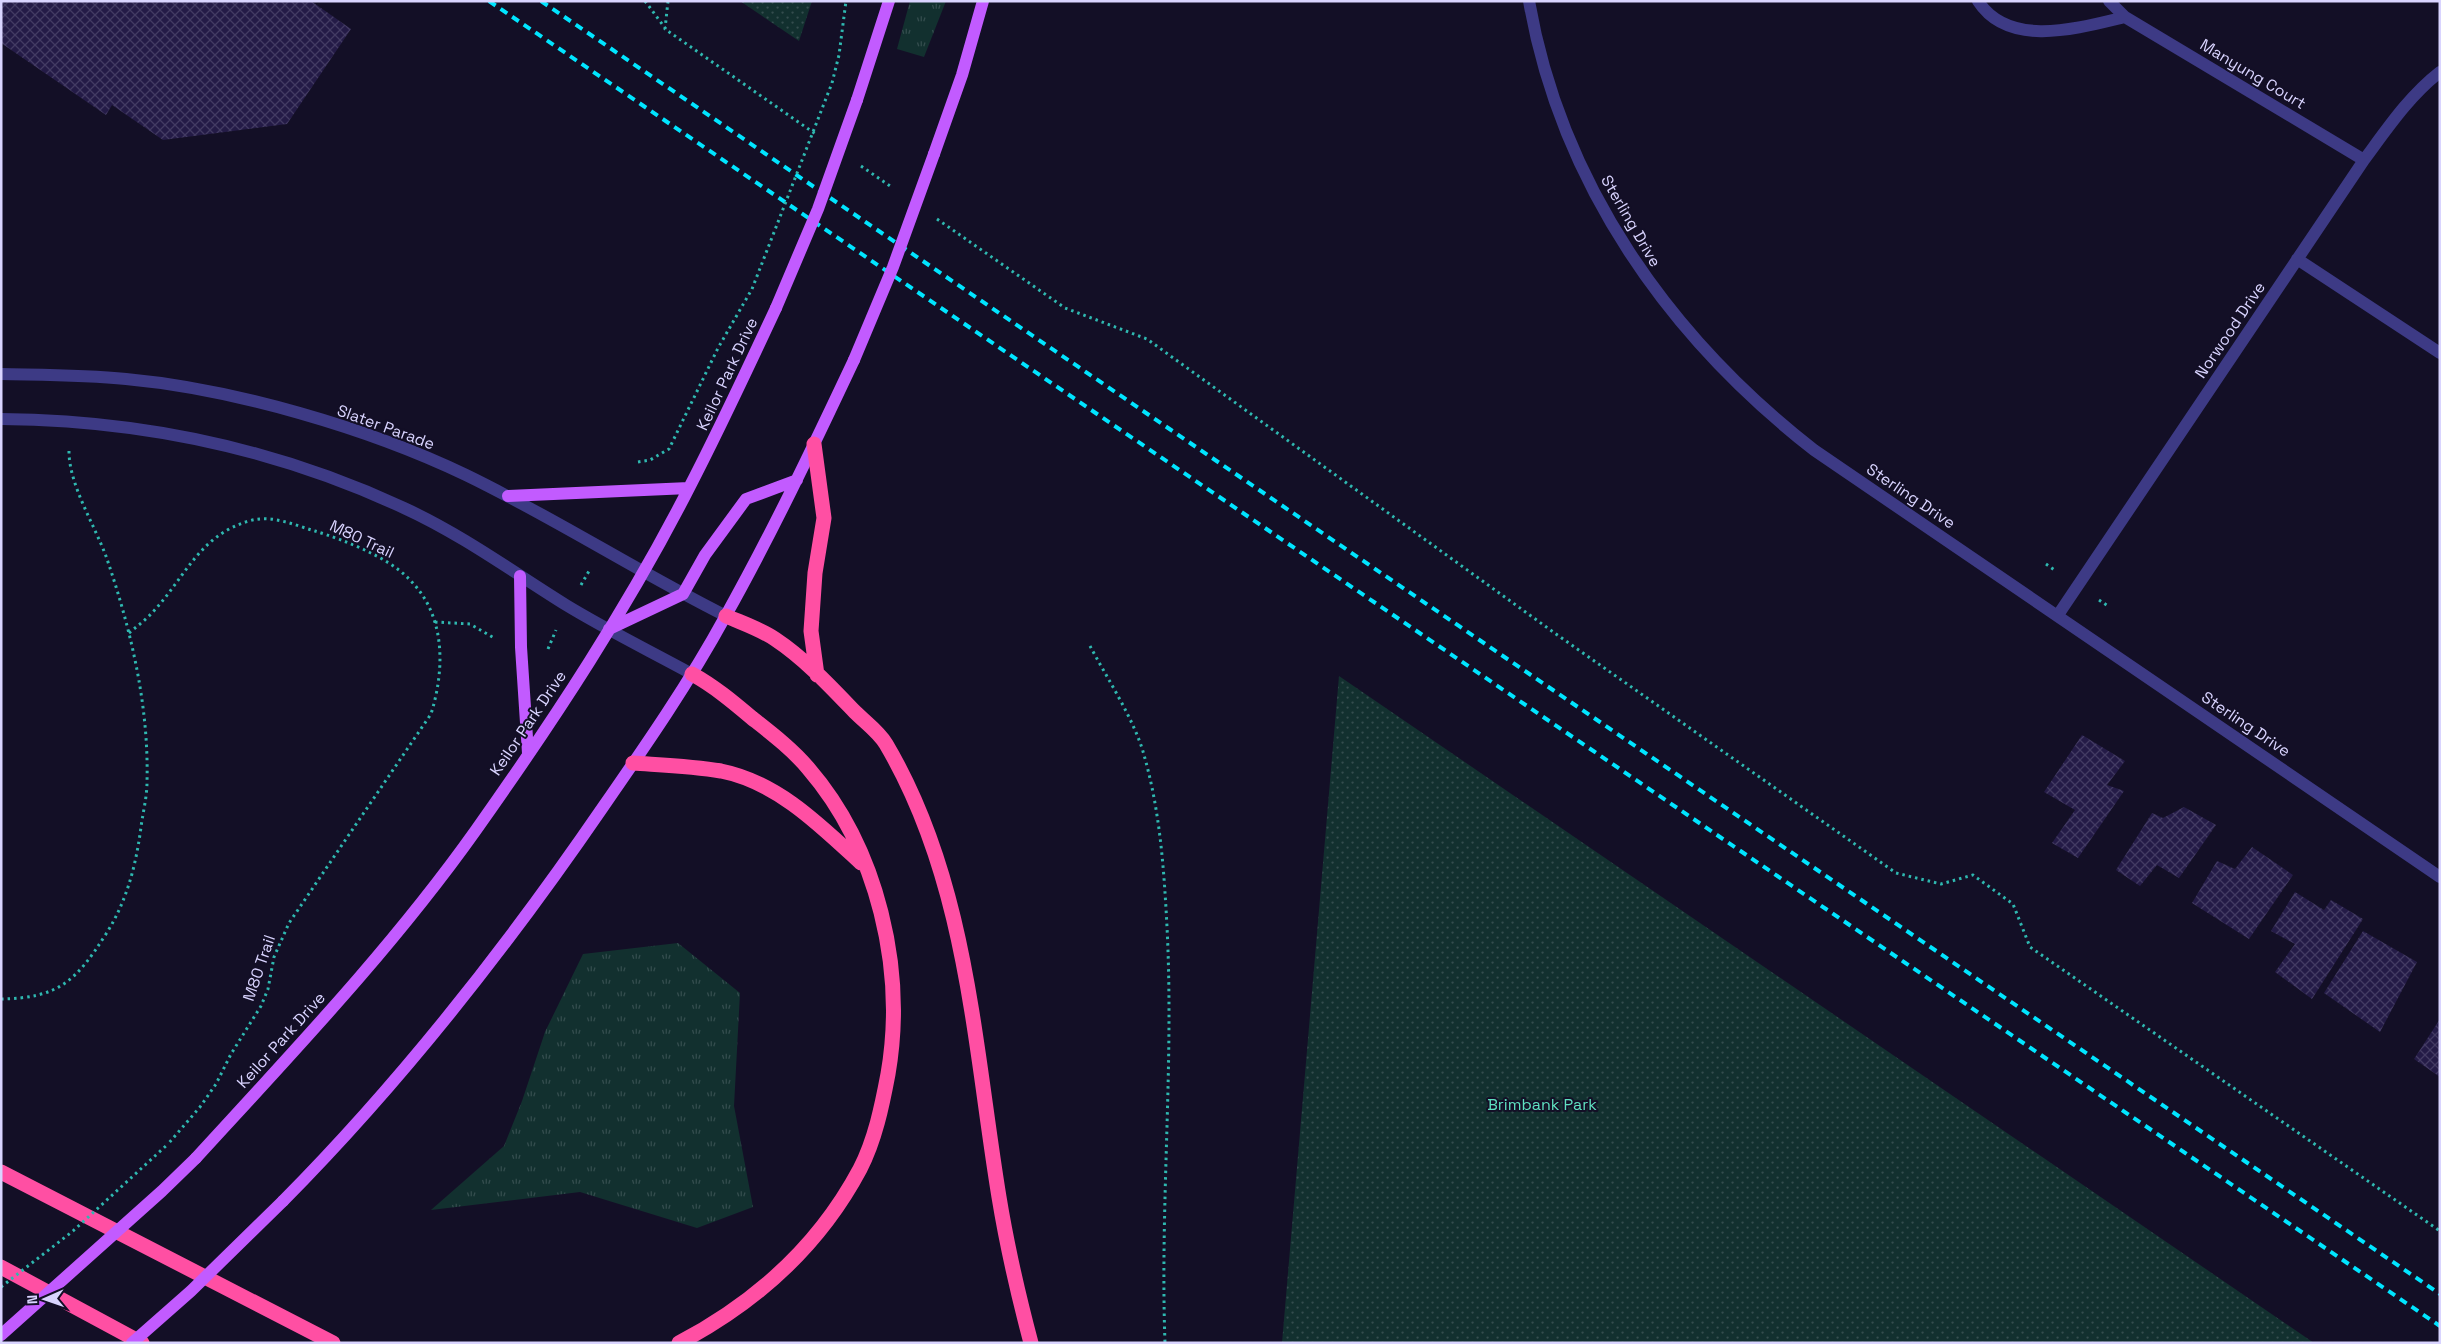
<svg xmlns="http://www.w3.org/2000/svg" width="2441" height="1344" font-family="'Space Grotesk',sans-serif">
  <style>
    .grass { fill: url(#grass-tufts) }
    .park { fill: url(#park-dots) }
    .building { fill: url(#building-cross-hatch) }
    .lines { fill: none; stroke-linecap: round; stroke-linejoin: round }
    .path { stroke: #2fb8b0; stroke-width: 3; stroke-dasharray: 2.5 4; stroke-linecap: butt }
    .street { stroke: #3d3a85; stroke-width: 12 }
    .primary { stroke: #c25bff; stroke-width: 12 }
    .highway { stroke: #ff4fa3; stroke-width: 15 }
    .rail { stroke: #00e5ff; stroke-width: 4; stroke-dasharray: 8 6; stroke-linecap: butt }
    .path-bridge { stroke: #2fb8b0; stroke-width: 3; stroke-dasharray: 2.5 4; stroke-linecap: butt }
    .primary-bridge { stroke: #c25bff; stroke-width: 12 }
    .labels { text-anchor: middle; dominant-baseline: central; stroke-width: 4; stroke-linejoin: round; paint-order: stroke }
    .street-label { font-size: 16px; fill: #d9d4ff; stroke: #130f26 }
    .park-label { font-size: 16px; fill: #5fe0c0; stroke: #130f26 }
  </style>
  <defs>
    <pattern id="grass-tufts" width="24" height="20" patternUnits="userSpaceOnUse" patternTransform="scale(1.25)"><rect width="24" height="20" fill="#12302f"/><path d="M3 7l-1-3M5 7V3M7 7l1-3M15 17l-1-3M17 17v-4M19 17l1-3" fill="none" stroke="#344d4e"/></pattern>
    <pattern id="park-dots" width="8" height="8" patternUnits="userSpaceOnUse" patternTransform="scale(1.25)"><rect width="8" height="8" fill="#12302f"/><path d="M2 2h.1M6 6h.1" fill="none" stroke="#344d4e" stroke-width="1.8" stroke-linecap="round"/></pattern>
    <pattern id="building-cross-hatch" width="8" height="8" patternUnits="userSpaceOnUse" patternTransform="scale(1.25)"><rect width="8" height="8" fill="#241b47"/><path d="M0 0l8 8M0 8l8-8" fill="none" stroke="#433b63"/></pattern>
  </defs>
  <rect width="100%" height="100%" fill="#130f26"/>
  <path class="grass" d="M910,1H946L924,57L897,49Z
    M678,943L740,993L734,1106L753,1207L697,1228L580,1192L431,1210L504,1146L522,1101L545,1032L583,954Z"/>
  <path class="park" d="M740,1H812L799,41Z
    M1339,676L2314,1343H1282Z"/>
  <path class="building" d="M1,1H311L351,29L287,124L163,140L112,105L106,115L1,43Z
    M2082,735L2125,761L2107,785L2124,791L2078,858L2052,843L2075,810L2044,792Z
    M2184,807L2216,825L2179,878L2157,865L2140,886L2116,870L2152,813L2163,818Z
    M2252,847L2293,875L2249,939L2192,903L2217,861L2235,869Z
    M2295,892L2324,910L2331,900L2363,919L2312,999L2275,972L2295,944L2271,931Z
    M2363,931L2417,962L2380,1032L2324,993Z
    M2440,1019V1077L2414,1059Z"/>
  <g class="lines">
    <path class="path" d="M645,1L665,28
      M668,1L665,29L817,135
      M832,83L839,55L846,1
      M861,166L893,188
      M937,219L1065,308L1147,339L1556,634L1896,873L1941,884L1973,875L2013,904L2030,947L2440,1231
      M638,462L650,460L669,449L718,348L752,289
      M2046,564L2056,571
      M581,585L589,571
      M2099,600L2108,606
      M435,622L470,624L494,638
      M129,633C136,627 143,622 149,616C184,581 197,536 249,521C271,514 294,525 315,531C344,540 388,557 409,579C446,615 445,669 431,714L289,923L274,957L268,989L261,1006L231,1054L216,1084L200,1107L168,1144
      M1090,646C1107,678 1135,721 1144,755C1160,811 1164,869 1167,927C1174,1066 1160,1204 1165,1343
      M548,649L556,630
      M1,999C59,998 76,981 106,934C127,901 136,865 141,827C143,812 147,797 147,782C149,706 131,630 107,559C95,525 68,484 69,449"/>
    <path class="street" d="M1529,1C1561,184 1669,337 1814,450L2440,877
      M1978,1C2009,49 2079,28 2125,17
      M2109,1L2125,17L2364,160
      M2297,259L2440,353
      M1,374C43,375 85,375 126,379C234,389 368,428 466,475C555,518 638,572 726,616
      M1,419C141,420 277,449 404,508C461,534 513,572 566,605C607,630 650,651 692,674
      M2058,615L2364,160C2387,129 2409,96 2440,72"/>
    <path class="primary" d="M857,100L889,1
      M934,154L962,75L983,1
      M508,496L689,488
      M520,576L521,647L528,753
      M609,629L683,594L705,555L746,499L797,480
      M196,1158C293,1052 393,947 476,830C554,720 629,606 690,486C720,428 748,368 776,308
      M283,1201C403,1080 507,947 603,807C646,745 689,683 725,617C772,533 813,447 854,360"/>
    <path class="highway" d="M814,444L824,518L815,573L811,631L817,675
      M726,616C742,623 760,629 775,639C805,659 830,686 855,712C865,722 879,732 886,744C967,881 974,1044 999,1197C1007,1246 1018,1294 1031,1343
      M633,763C662,765 692,766 721,771C777,782 820,825 861,863
      M1,1172L333,1343
      M1,1267L142,1343
      M679,1343C755,1303 819,1246 860,1169C875,1140 882,1106 888,1074C906,970 878,849 808,768C792,749 771,733 752,718C733,702 714,686 692,674"/>
    <path class="rail" d="M489,1L2440,1326
      M541,1L2440,1294"/>
    <path class="path-bridge" d="M752,289L832,83
      M1,1287L73,1231L168,1144"/>
    <path class="primary-bridge" d="M776,308L818,209L857,100
      M854,360L893,267L934,154
      M1,1335L162,1191L196,1158
      M132,1343L191,1291L283,1201"/>
  </g>
  <g class="labels">
    <g class="street-label">
      <text transform="translate(2253 74) rotate(31)">Manyung Court</text>
      <text transform="translate(1631 221) rotate(60)">Sterling Drive</text>
      <text transform="translate(2230 330) rotate(-56)">Norwood Drive</text>
      <text transform="translate(727 374) rotate(-65)">Keilor Park Drive</text>
      <text transform="translate(386 427) rotate(20)">Slater Parade</text>
      <text transform="translate(1911 496) rotate(34)">Sterling Drive</text>
      <text transform="translate(362 539) rotate(25)">M80 Trail</text>
      <text transform="translate(528 723) rotate(-56)">Keilor Park Drive</text>
      <text transform="translate(2246 724) rotate(34)">Sterling Drive</text>
      <text transform="translate(259 968) rotate(-71)">M80 Trail</text>
      <text transform="translate(281 1040) rotate(-48)">Keilor Park Drive</text>
    </g>
    <g class="park-label">
      <text x="1542" y="1104">Brimbank Park</text>
    </g>
  </g>
  <rect width="2441" height="1344" fill="none" stroke="#d9d4ff" stroke-width="5"/>
  <g transform="translate(45 1299) rotate(268)" stroke="#130f26" stroke-width="4" paint-order="stroke">
  <path d="M0-4L9 19L0 12L-9 19Z" fill="#d9d4ff"/>
  <text y="-8" font-size="14" font-weight="bold" text-anchor="middle" fill="#d9d4ff">N</text>
  </g>
</svg>
